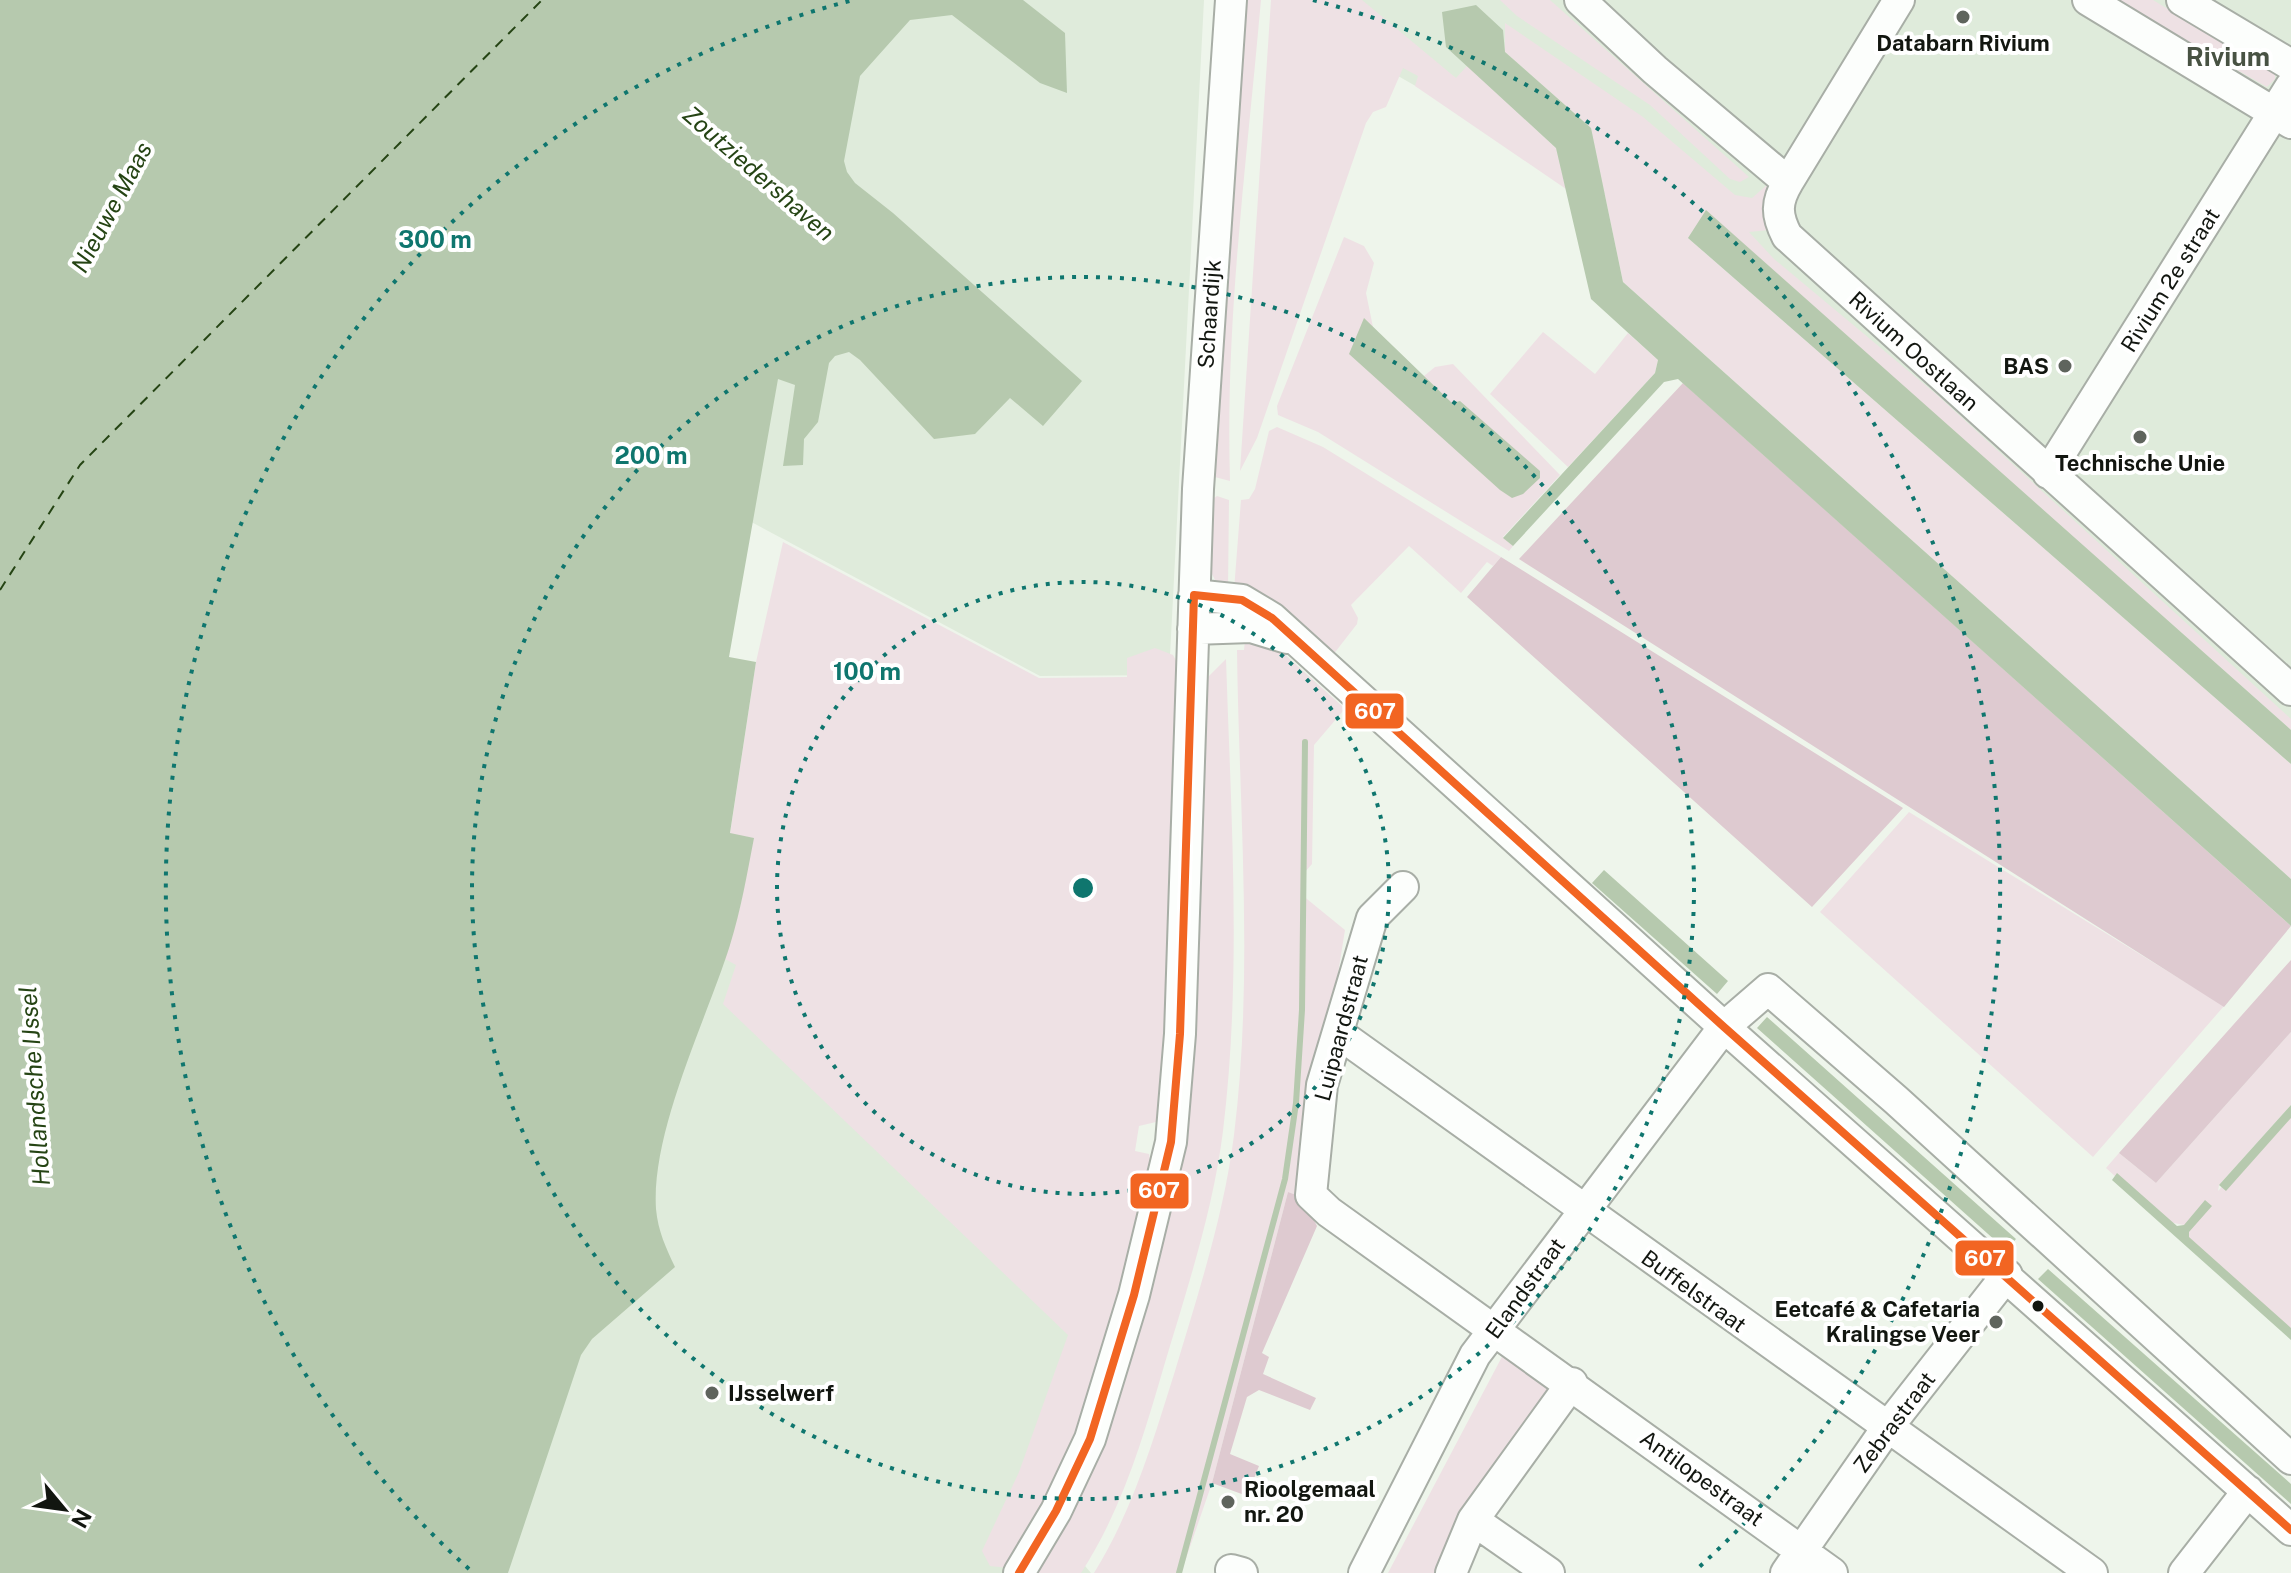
<svg xmlns="http://www.w3.org/2000/svg" width="2291" height="1573" font-family="'Public Sans',sans-serif">
  <style>
    .built { fill: #dfebdb }
    .green { fill: #eee1e4 }
    .forest { fill: #decad0 }
    .water { fill: #b6c9ae }
    .lines { fill: none; stroke-linecap: round; stroke-linejoin: round }
    .stream { stroke: #b6c9ae; stroke-width: 6 }
    .ferry { stroke: #254414; stroke-width: 2; stroke-dasharray: 10 8; stroke-linecap: butt }
    .minor-casing { stroke: #a8aea6; stroke-width: 34 }
    .minor { stroke: #fcfefc; stroke-width: 30 }
    .bus-1-casing { stroke: #fff; stroke-width: 14 }
    .bus-1 { stroke: #f26522; stroke-width: 8 }
    .ring { fill: none; stroke: #0f766e; stroke-width: 4; stroke-dasharray: 4 8 }
    .poi-dot { fill: #5f645d; stroke: #fff; stroke-width: 3 }
    .bus-dot { fill: #121610; stroke: #fff; stroke-width: 3 }
    .labels { text-anchor: middle; dominant-baseline: central; stroke-width: 8; stroke-linejoin: round; paint-order: stroke }
    .poi-label { font-size: 22px; font-weight: bold; fill: #121610; stroke: #fff }
    .street-label { font-size: 22px; fill: #121610; stroke: #fff }
    .water-label { font-size: 24px; font-style: italic; fill: #254414; stroke: #fff }
    .quarter-label { font-size: 26px; font-weight: bold; fill: #485243; stroke: #fff }
    .centre { fill: #0f766e; stroke: #fff; stroke-width: 4 }
    .ring-label { font-size: 24px; text-anchor: middle; font-weight: bold; fill: #0f766e; stroke: #fff; stroke-width: 8; stroke-linejoin: round; paint-order: stroke }
    .line-badge { stroke: #fff; stroke-width: 3 }
    .badge-label { font-size: 22px; text-anchor: middle; font-weight: bold; fill: #fff }
  </style>
  <rect width="100%" height="100%" fill="#eef5eb"/>
  <path class="built" d="M809,0H1204L1169,675L1040,676L727,509Z
    M1334,0H2291V760L1751,278L1330,37Z
    M666,896L1090,1280L1020,1489L1091,1573H508Z"/>
  <path class="green" d="M1243,0H1261C1247,161 1225,319 1230,481L1211,476Z
    M1271,0H1362L1456,78L1467,66L1556,148L1566,189L1415,86L1418,76L1403,68L1386,107L1373,112L1366,123L1257,438L1240,471Z
    M1500,0H1550L1749,177L1740,182L1730,179L1650,105L1517,16Z
    M2105,0H2153L2275,74V79L2267,87L2153,22L2141,21Z
    M1505,23L1643,117L1735,195L1752,198L1767,185L1769,230L1749,232L1774,259L1936,394L2291,719V730L1706,211L1688,238L2291,764V879L1623,282L1591,128L1505,52Z
    M1344,237L1364,246L1374,263L1366,293L1373,327L1364,319L1452,404L1424,376L1435,367L1453,364L1560,475L1503,537L1513,546L1509,551L1318,432L1278,415L1277,406Z
    M1543,332L1595,374L1628,333L1658,360L1655,373L1568,467L1490,394Z
    M1277,427L1323,447L1501,557L1493,566L1487,562L1461,593L1409,546L1351,605L1358,618L1357,624L1329,660L1234,590L1241,500L1249,499L1255,489L1269,431Z
    M1217,496L1229,500L1228,588L1215,580L1210,570L1209,502Z
    M783,542L1039,678L1127,677V658L1155,648L1173,655L1179,666L1174,918L1160,1121L1139,1126L1135,1151L1149,1154L1154,1179L1076,1444L1009,1568L990,1566L982,1551L1019,1472L1068,1335L723,1004L736,965L725,959L740,907L753,838L730,834L756,662Z
    M1245,640L1282,652L1342,706L1343,711L1314,745L1312,864L1304,873L1302,895L1345,930L1302,1197L1288,1192L1212,1483L1181,1573H1094C1133,1510 1153,1441 1175,1371C1198,1294 1224,1215 1234,1135C1254,974 1239,811 1237,650H1244Z
    M1226,659C1231,816 1242,975 1223,1131C1213,1211 1187,1289 1164,1366C1143,1438 1122,1510 1081,1573H1031L1165,1219L1203,682Z
    M1909,812L2224,1006L2093,1157L1820,912Z
    M2291,1032V1105L2219,1185L2218,1191L2291,1111V1334L2180,1235L2184,1225L2164,1221L2106,1168L2119,1153L2156,1183Z
    M1505,1351L1558,1391L1446,1573H1388Z"/>
  <path class="forest" d="M1683,383L2291,926L2224,1007L1519,559Z
    M1501,557L1903,808L1812,907L1467,597Z
    M2291,960V1032L2156,1183L2119,1153Z
    M1288,1192L1302,1197L1317,1226L1262,1353L1269,1357L1263,1374L1316,1398L1310,1410L1259,1390L1247,1397L1230,1454L1259,1466L1247,1496L1212,1483Z"/>
  <path class="water" d="M0,0H1023L1065,33L1067,93L1040,83L952,15L910,20L860,76L844,161L847,172L855,183L893,213L1082,381L1043,426L1010,398L975,434L934,439L860,360L849,352L835,356L829,363L818,422L804,439L803,465L783,466L795,385L778,379L729,657L756,662L730,833L754,838C747,874 741,910 730,945C706,1021 651,1131 656,1209C658,1231 666,1248 675,1267L592,1339L581,1355L508,1573H0Z
    M1476,5L1503,30L1505,52L1591,128L1623,282L2291,879V926L1678,379L1664,382L1513,546L1503,538L1655,373L1658,360L1591,299L1556,148L1446,47L1442,12Z
    M1706,210L2291,730V764L1688,238Z
    M1364,318L1452,403L1460,401L1540,471V478L1523,494L1512,498L1500,490L1349,354Z
    M1604,870L1728,981L1717,994L1592,883Z
    M1767,1017L2016,1239L2006,1250L1757,1028Z
    M2291,1105V1118L2226,1191L2219,1185Z
    M2117,1173L2177,1226L2184,1225L2205,1200L2212,1206L2189,1232V1237L2291,1328V1340L2112,1180Z
    M2048,1269L2291,1484V1504L2038,1279Z"/>
  <g class="lines">
    <path class="stream" d="M1179,1573L1285,1179L1296,1103L1302,1010L1305,742"/>
    <path class="ferry" d="M0,590L80,465L542,0"/>
    <g class="minor-casing">
      <path id="minor" d="M1580,0L1655,70L1788,182C1776,202 1776,215 1787,236L2291,690
        M2088,0L2291,123
        M2182,0L2291,65
        M1788,182L1899,0
        M2048,473L2291,86
        M1194,595L1242,600L1272,618L1724,1027L2291,1530
        M1193,629L1251,627L1287,638
        M1403,887L1372,918L1322,1085L1311,1195L1329,1212L1832,1573
        M1338,1033L2092,1573
        M1473,1520L1549,1573
        M1231,1570L1242,1573
        M1019,1573L1056,1511L1090,1439L1134,1295L1171,1142L1180,1034L1198,489L1231,0
        M1364,1573L1475,1355L1724,1027L1768,989L1896,1100L2291,1459
        M1451,1573L1473,1520L1572,1383
        M1786,1573L1887,1428L2007,1275
        M2184,1573L2248,1491"/>
    </g>
    <use href="#minor" class="minor"/>
    <g class="bus-1-casing">
      <path id="bus-1" d="M1019,1573L1056,1511L1090,1439L1134,1295L1171,1142L1180,1034L1194,595L1242,600L1272,618L1724,1027L2291,1530"/>
    </g>
    <use href="#bus-1" class="bus-1"/>
  </g>
  <g class="ring">
    <circle cx="1083" cy="888" r="306"/>
    <circle cx="1083" cy="888" r="611"/>
    <path d="M469 1569A917 917 0 0 1 853 0M1313 0A917 917 0 0 1 1697 1569"/>
  </g>
  <g class="poi-dot">
    <circle cx="1963" cy="17" r="8"/>
    <circle cx="2065" cy="366" r="8"/>
    <circle cx="2140" cy="437" r="8"/>
    <circle cx="1996" cy="1322" r="8"/>
    <circle cx="712" cy="1393" r="8"/>
    <circle cx="1228" cy="1502" r="8"/>
  </g>
  <circle class="bus-dot" cx="2038" cy="1306" r="7"/>
  <g class="labels">
    <g class="poi-label">
      <text x="1963" y="43">Databarn Rivium</text>
      <text x="2049" y="366" text-anchor="end">BAS</text>
      <text x="2140" y="463">Technische Unie</text>
      <text x="1980" y="1309" text-anchor="end">Eetcafé &amp; Cafetaria<tspan x="1980" dy="25">Kralingse Veer</tspan></text>
      <text x="728" y="1393" text-anchor="start">IJsselwerf</text>
      <text x="1244" y="1489" text-anchor="start">Rioolgemaal<tspan x="1244" dy="25">nr. 20</tspan></text>
    </g>
    <g class="street-label">
      <text transform="translate(2170 280) rotate(-58)">Rivium 2e straat</text>
      <text transform="translate(1209 314) rotate(-86)">Schaardijk</text>
      <text transform="translate(1914 351) rotate(42)">Rivium Oostlaan</text>
      <text transform="translate(1341 1028) rotate(-75)">Luipaardstraat</text>
      <text transform="translate(1525 1288) rotate(-54)">Elandstraat</text>
      <text transform="translate(1694 1291) rotate(36)">Buffelstraat</text>
      <text transform="translate(1894 1422) rotate(-53)">Zebrastraat</text>
      <text transform="translate(1702 1478) rotate(36)">Antilopestraat</text>
    </g>
    <g class="water-label">
      <text transform="translate(759 173) rotate(41)">Zoutziedershaven</text>
      <text transform="translate(111 207) rotate(-62)">Nieuwe Maas</text>
      <text transform="translate(34 1086) rotate(-94)">Hollandsche IJssel</text>
    </g>
    <g class="quarter-label">
      <text x="2228" y="56">Rivium</text>
    </g>
  </g>
  <circle cx="1083" cy="888" r="12" class="centre"/>
  <g class="ring-label">
    <text x="435" y="248">300 m</text>
    <text x="651" y="464">200 m</text>
    <text x="867" y="680">100 m</text>
  </g>
  <g class="line-badge">
    <rect x="1344" y="692" width="61" height="38" rx="8" fill="#f26522"/>
    <rect x="1129" y="1172" width="61" height="38" rx="8" fill="#f26522"/>
    <rect x="1954" y="1239" width="61" height="38" rx="8" fill="#f26522"/>
  </g>
  <g class="badge-label">
    <text x="1375" y="719">607</text>
    <text x="1159" y="1198">607</text>
    <text x="1985" y="1266">607</text>
  </g>
  <g transform="translate(64 1509) rotate(119)" stroke="#ffffff" stroke-width="6" paint-order="stroke">
  <path d="M0-6L14 30L0 20L-14 30Z" fill="#121610"/>
  <text y="-12" font-size="22" font-weight="bold" text-anchor="middle" fill="#121610">N</text>
  </g>
</svg>
